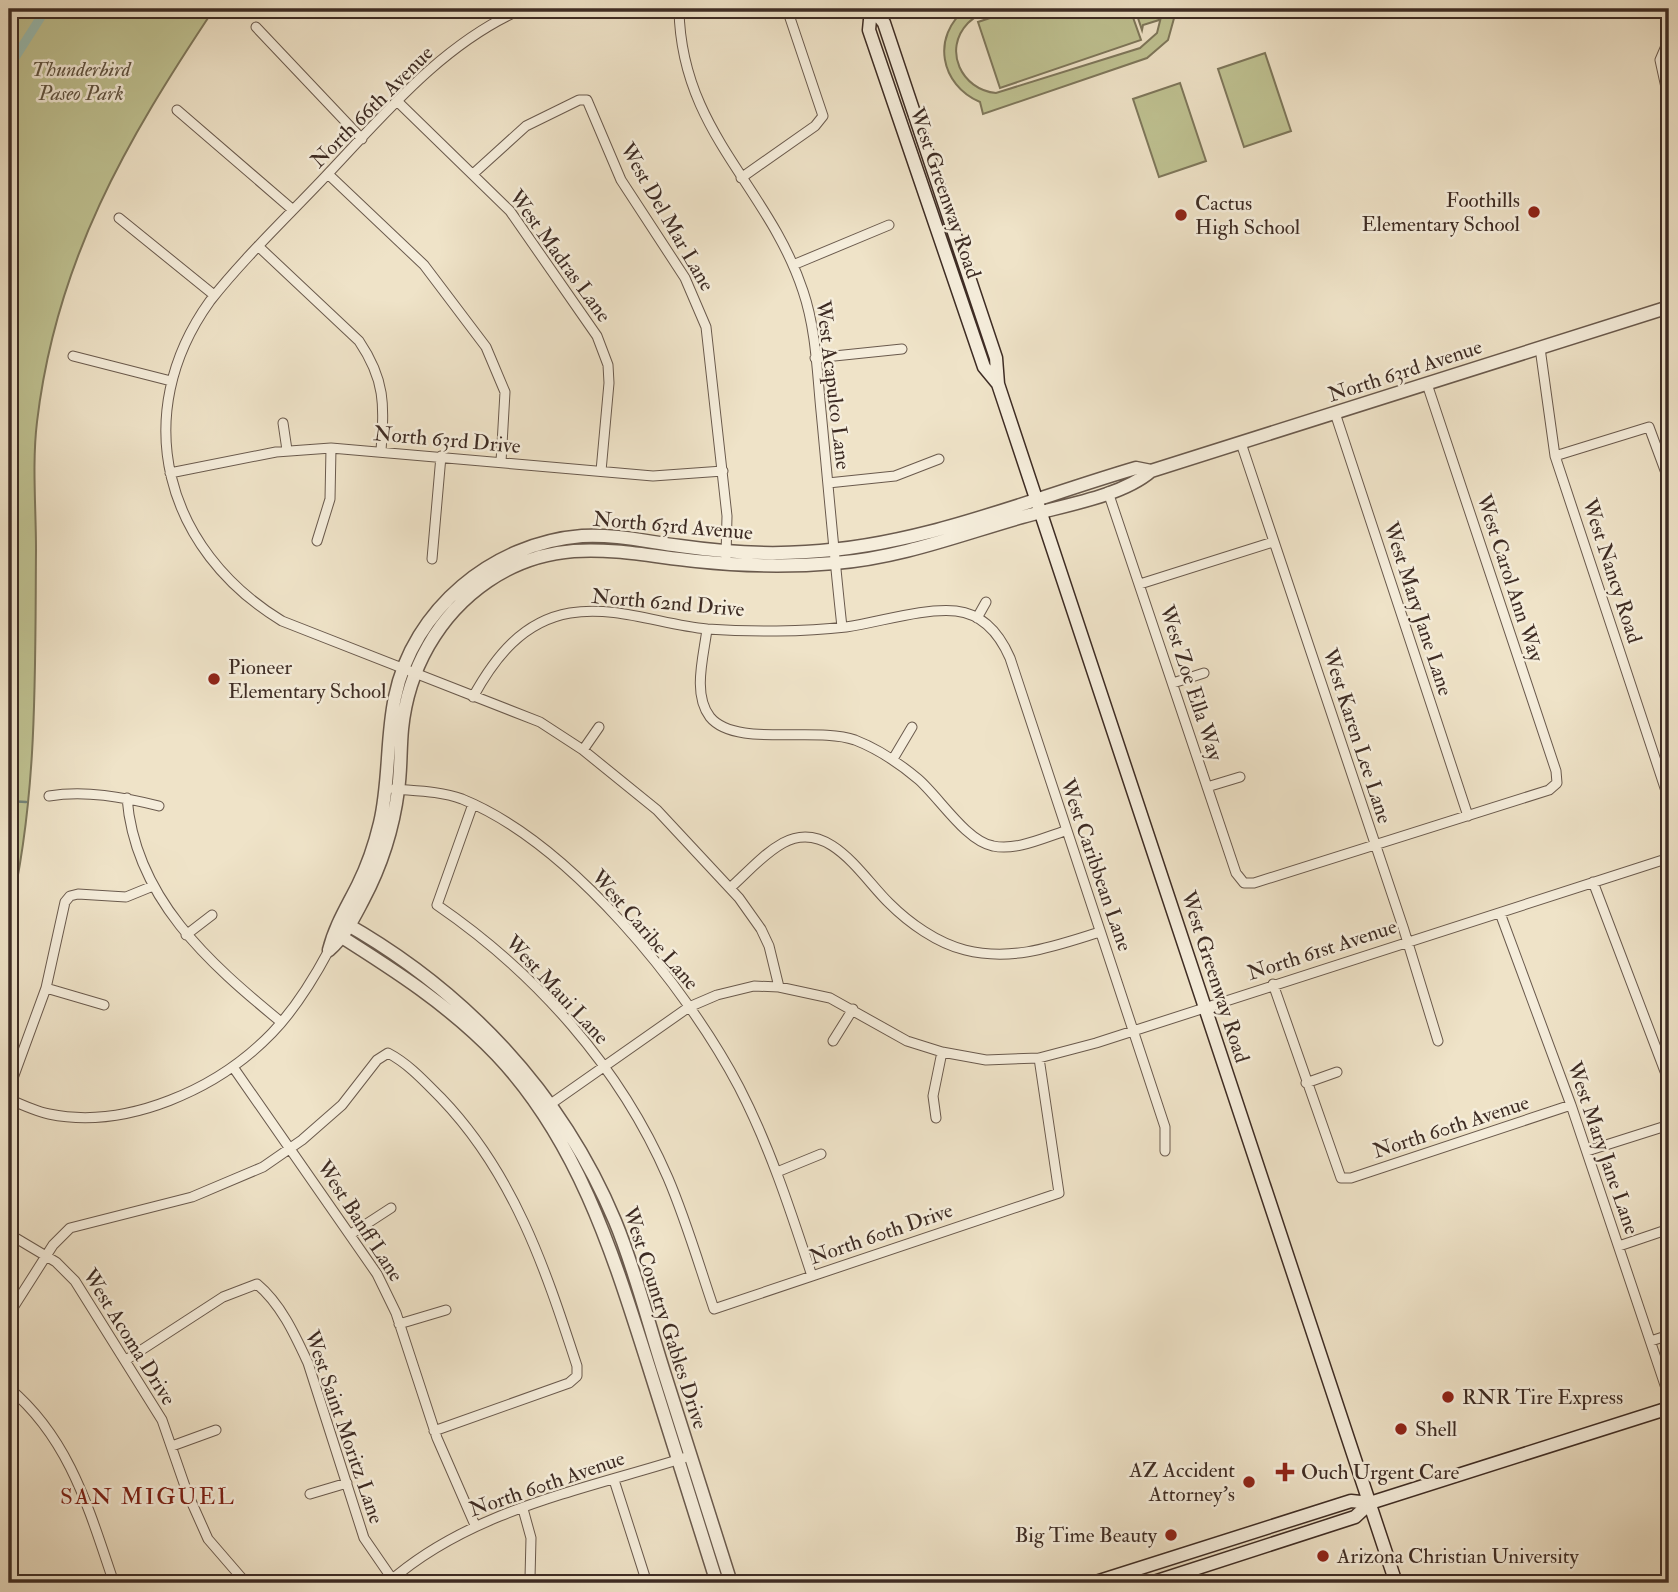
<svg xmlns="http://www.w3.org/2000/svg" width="1678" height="1592" font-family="'IM FELL Double Pica',serif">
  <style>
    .green { fill: #bfc292; stroke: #7e775b; stroke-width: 2 }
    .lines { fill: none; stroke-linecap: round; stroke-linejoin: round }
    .stream { stroke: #75847a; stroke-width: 2.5 }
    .canal { stroke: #9abeb3; stroke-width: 9 }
    .minor-casing { stroke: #6a5a4d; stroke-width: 11 }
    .tertiary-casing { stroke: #6a5a4d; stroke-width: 15 }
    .secondary-casing { stroke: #3e2c24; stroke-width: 15 }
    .minor { stroke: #f5eddb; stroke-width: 9 }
    .tertiary { stroke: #f5eddb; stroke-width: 12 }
    .secondary { stroke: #f5eddb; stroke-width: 12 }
    .poi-dot { fill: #8f2418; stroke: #f5eddb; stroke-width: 2.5 }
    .labels { text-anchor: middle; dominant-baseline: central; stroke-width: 5; stroke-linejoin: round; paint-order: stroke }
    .park-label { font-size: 21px; font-style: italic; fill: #5e5240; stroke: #f5eddb }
    .street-label { font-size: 21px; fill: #3e2c24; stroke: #f5eddb }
    .poi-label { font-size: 21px; fill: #3e2c24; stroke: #f5eddb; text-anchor: start }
    .neighbourhood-label { font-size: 23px; letter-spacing: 2px; fill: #7a1f14; stroke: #f5eddb }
  </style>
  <rect width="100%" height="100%" fill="#efe3c8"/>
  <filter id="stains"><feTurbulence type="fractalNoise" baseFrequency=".00286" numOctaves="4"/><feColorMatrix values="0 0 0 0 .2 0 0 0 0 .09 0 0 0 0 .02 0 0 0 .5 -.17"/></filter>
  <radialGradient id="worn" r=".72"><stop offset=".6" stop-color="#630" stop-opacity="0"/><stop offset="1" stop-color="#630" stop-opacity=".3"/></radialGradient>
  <path class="green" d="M9,9H214C126,141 56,261 37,422C32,463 36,508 36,549C35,672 38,798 9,918Z
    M966,9H997C987,12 976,15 968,23C942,50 962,90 996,93L1140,48L1157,33L1163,9L1176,11L1168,40L1147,58L983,114L980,102C940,85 931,36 966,9Z
    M1017,9H1130L1141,40L1000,88L978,22Z
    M1135,9H1155L1159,20L1143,25L1142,30Z
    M1265,53L1291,131L1244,147L1218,69Z
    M1180,83L1206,161L1159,177L1133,99Z"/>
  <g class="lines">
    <path class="stream" d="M9,801L26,802"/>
    <path class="canal" d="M9,67L46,9"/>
    <g class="minor-casing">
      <path id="minor" d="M522,9C441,44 382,117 322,180C284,220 244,258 210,301C128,415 165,550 282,621L540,722L583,750L657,810L739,898L761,929L769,946L779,987
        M679,9C681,132 768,185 803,291C816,329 817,371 821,411C828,483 834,555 842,627
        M256,27L362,139
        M1669,39L1660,60L1669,101
        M397,101L510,211L597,336L608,365L609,383L601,471
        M177,110L293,210
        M328,174L424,265L486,347L505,392L501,462
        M473,174L526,126L579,100H587L621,180L685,278L706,327L727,516L726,557
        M741,178L815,126L823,116L787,9
        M119,218L214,295
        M258,246L359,341C386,381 384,405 381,451
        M793,265L889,225
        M1540,348L1555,456L1669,800
        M73,356L171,381
        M815,358L902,349
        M1335,413L1468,816
        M283,423L287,450
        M1241,443L1404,930L1438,1041
        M1555,456L1649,427L1669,481
        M170,473L276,452L331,448L653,476L723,471
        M828,483L895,476L939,459
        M1108,492L1236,873L1244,883H1254L1549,790L1557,783L1556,771L1427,384
        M317,541L330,499L331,448
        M432,559L441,456
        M1140,584L1273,542
        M977,618L986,602
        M707,629C704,655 692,694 710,717C735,748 816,726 855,740C878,749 899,763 918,779C939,797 966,841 993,846C1016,851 1043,838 1065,831
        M1173,683L1204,673
        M473,697C495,657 523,621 570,613C615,605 663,625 707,629C749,632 804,632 846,627C881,622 921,608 956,611C983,614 1000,635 1010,658L1165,1127V1151
        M583,750L599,727
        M893,759L912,727
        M1207,787L1240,777
        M394,789C417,791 440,791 462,799C570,843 686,986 739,1087C770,1147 791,1212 812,1276
        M49,796C85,790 123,797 159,806
        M127,798C135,898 209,963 281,1022
        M473,804L437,905C536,973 620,1067 668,1178C686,1220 699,1265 714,1309L1059,1193L1039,1058
        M1593,882L1669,1082
        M730,888C747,873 763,854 783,843C829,818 862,877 889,903C909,923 937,943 965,950C1013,962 1055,946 1100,932
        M1500,913L1571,1105L1669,1397
        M186,935L212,915
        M1273,984L1341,1178H1351L1571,1105
        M46,988L104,1005
        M833,1041L853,1009
        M233,1067L377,1274L396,1313L437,1438L475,1525
        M1306,1083L1337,1072
        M9,1089L46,988L65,902L70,896L78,894L126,897L153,886
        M9,1099C22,1105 35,1111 49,1114C127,1130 218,1089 272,1033C295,1009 313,980 329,950
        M545,1108L689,1007L717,995L754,986L779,987L830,998L907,1041L942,1052L986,1060L1039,1058L1096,1043L1669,858
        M936,1118L933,1096L942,1052
        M1587,1151L1669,1125
        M777,1172L821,1154
        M9,1234L56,1262L75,1281L162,1420L187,1492L208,1539L246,1583
        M351,1234L391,1208
        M1619,1246L1669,1229
        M9,1314L53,1245L70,1228L192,1197L263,1167L302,1140L342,1105L377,1060L388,1053C409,1064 425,1082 441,1098C514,1174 545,1268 577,1366V1376L569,1383L434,1431
        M399,1324L446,1310
        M1651,1341L1669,1335
        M126,1360L223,1297L257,1284C281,1304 295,1335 308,1363L364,1538L395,1583
        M9,1388C70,1439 89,1510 114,1583
        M172,1446L216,1430
        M614,1480L647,1583
        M310,1494L347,1483
        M523,1509L531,1538L530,1578
        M389,1582C472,1509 587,1489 690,1456"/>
    </g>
    <g class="tertiary-casing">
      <path id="tertiary" d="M343,922C464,990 561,1092 615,1221C635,1269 648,1322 664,1372C686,1442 709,1513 731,1583
        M337,934C394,970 449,1005 497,1055C578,1141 612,1251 647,1361C671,1435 694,1509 717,1583
        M329,950C345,936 353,919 363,900C381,866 393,829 398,790C401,770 400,750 402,729C408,670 438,615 488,581C557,534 621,553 696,561C742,566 789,567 835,563C900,558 959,535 1022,517C1060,506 1121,497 1151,471L1669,307
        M329,950C335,926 347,907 358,885C368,865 375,844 380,823C390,781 386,739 395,697C413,609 493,543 582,536C615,534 648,542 680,546C722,552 764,555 806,552C921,546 1027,500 1136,468L1151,471"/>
    </g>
    <g class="secondary-casing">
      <path id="secondary" d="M871,9L869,30L984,367L998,384
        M873,9L884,23L996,358L998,384L1396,1583
        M1093,1583L1351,1501L1370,1503L1669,1408
        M1151,1583L1355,1517L1370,1503"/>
    </g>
    <use href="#minor" class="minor"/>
    <use href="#tertiary" class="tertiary"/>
    <use href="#secondary" class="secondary"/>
  </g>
  <g class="poi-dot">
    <circle cx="1534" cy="212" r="7"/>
    <circle cx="1181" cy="215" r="7"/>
    <circle cx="214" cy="679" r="7"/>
    <circle cx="1448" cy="1397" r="7"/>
    <circle cx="1401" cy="1429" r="7"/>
    <path d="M1281.5 1461.5h7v7h7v7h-7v7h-7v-7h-7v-7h7z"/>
    <circle cx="1249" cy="1482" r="7"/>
    <circle cx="1171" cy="1535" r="7"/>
    <circle cx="1323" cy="1556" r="7"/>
  </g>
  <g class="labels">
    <g class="park-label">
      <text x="81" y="69">Thunderbird<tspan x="81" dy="24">Paseo Park</tspan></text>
    </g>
    <g class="street-label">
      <text transform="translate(372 107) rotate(-45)">North 66th Avenue</text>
      <text transform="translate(945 193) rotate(71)">West Greenway Road</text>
      <text transform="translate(667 217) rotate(60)">West Del Mar Lane</text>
      <text transform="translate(560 256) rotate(54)">West Madras Lane</text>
      <text transform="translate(1405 371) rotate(-18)">North 63rd Avenue</text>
      <text transform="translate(833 385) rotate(83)">West Acapulco Lane</text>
      <text transform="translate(447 440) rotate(5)">North 63rd Drive</text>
      <text transform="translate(673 526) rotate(5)">North 63rd Avenue</text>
      <text transform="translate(1612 571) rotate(72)">West Nancy Road</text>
      <text transform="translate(1510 578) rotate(72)">West Carol Ann Way</text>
      <text transform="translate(668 603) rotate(5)">North 62nd Drive</text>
      <text transform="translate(1418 609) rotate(72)">West Mary Jane Lane</text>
      <text transform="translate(1191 683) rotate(72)">West Zoe Ella Way</text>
      <text transform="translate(1357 736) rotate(72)">West Karen Lee Lane</text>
      <text transform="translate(1096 865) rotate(71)">West Caribbean Lane</text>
      <text transform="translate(645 930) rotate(49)">West Caribe Lane</text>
      <text transform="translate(1322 950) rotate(-18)">North 61st Avenue</text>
      <text transform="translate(1215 977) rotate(72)">West Greenway Road</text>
      <text transform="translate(557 990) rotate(47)">West Maui Lane</text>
      <text transform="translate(1451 1127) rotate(-18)">North 60th Avenue</text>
      <text transform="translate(1603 1148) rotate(71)">West Mary Jane Lane</text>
      <text transform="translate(360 1221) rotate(57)">West Banff Lane</text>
      <text transform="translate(881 1234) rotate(-19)">North 60th Drive</text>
      <text transform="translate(665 1318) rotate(72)">West Country Gables Drive</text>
      <text transform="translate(129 1337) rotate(58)">West Acoma Drive</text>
      <text transform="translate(344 1427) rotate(71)">West Saint Moritz Lane</text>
      <text transform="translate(547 1484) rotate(-19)">North 60th Avenue</text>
    </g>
    <g class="poi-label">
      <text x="1520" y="200" text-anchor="end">Foothills<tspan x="1520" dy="24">Elementary School</tspan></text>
      <text x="1195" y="203">Cactus<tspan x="1195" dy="24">High School</tspan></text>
      <text x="228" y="667">Pioneer<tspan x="228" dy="24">Elementary School</tspan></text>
      <text x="1462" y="1397">RNR Tire Express</text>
      <text x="1415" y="1429">Shell</text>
      <text x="1235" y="1470" text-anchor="end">AZ Accident<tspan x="1235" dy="24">Attorney's</tspan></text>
      <text x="1301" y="1472">Ouch Urgent Care</text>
      <text x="1157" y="1535" text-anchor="end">Big Time Beauty</text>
      <text x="1337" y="1556">Arizona Christian University</text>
    </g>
    <g class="neighbourhood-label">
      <text x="148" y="1496">SAN MIGUEL</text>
    </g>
  </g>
  <rect width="1678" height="1592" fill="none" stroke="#efe3c8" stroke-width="35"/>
  <rect x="10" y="10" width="1657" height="1571" fill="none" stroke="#3e2c24" stroke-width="3.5"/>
  <rect x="18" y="18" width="1643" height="1557" fill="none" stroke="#3e2c24" stroke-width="2"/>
  <rect width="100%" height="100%" filter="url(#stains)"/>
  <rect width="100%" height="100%" fill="url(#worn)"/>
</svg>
